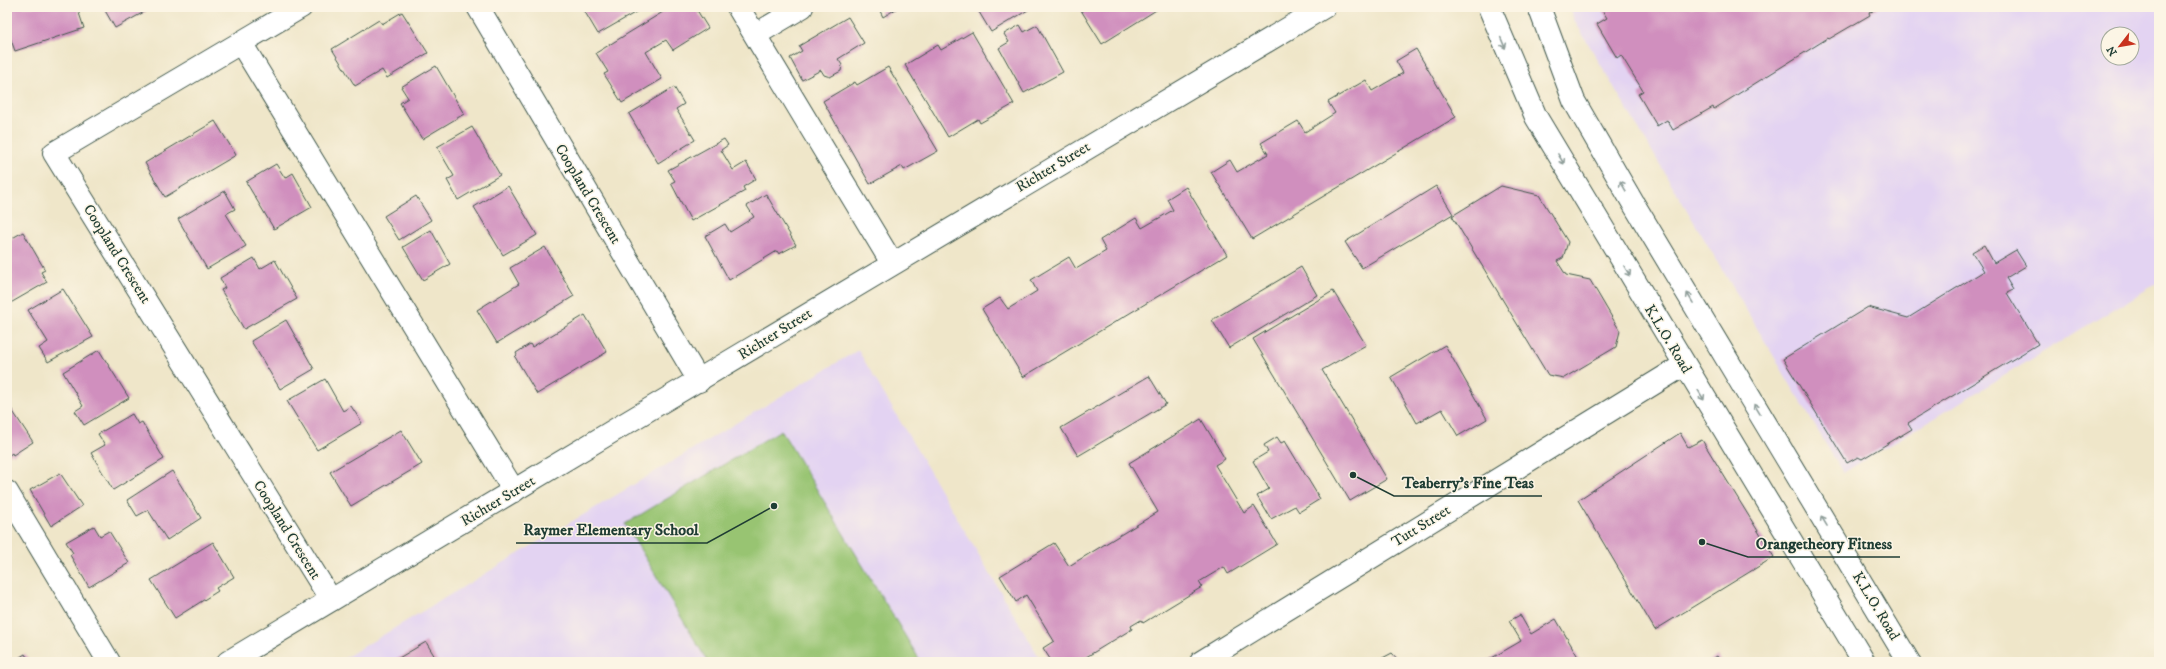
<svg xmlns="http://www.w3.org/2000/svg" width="2166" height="669" font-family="'IM FELL DW Pica',serif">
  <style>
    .built { fill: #e3d3f2; fill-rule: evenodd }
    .green { fill: #98c472; stroke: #5c8053 }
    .building { fill: #d08fbe }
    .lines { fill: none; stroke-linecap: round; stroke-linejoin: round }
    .minor-casing { stroke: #3e564a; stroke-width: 24 }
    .major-casing { stroke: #3e564a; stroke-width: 24 }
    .minor { stroke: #fff; stroke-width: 22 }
    .major { stroke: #fff; stroke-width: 22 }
    .oneway { stroke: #8f9e9a }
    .labels { text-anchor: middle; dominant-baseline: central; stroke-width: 3; stroke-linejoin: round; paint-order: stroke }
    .street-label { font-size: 15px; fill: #1f3d34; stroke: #fcf5e5 }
    .leader { fill: none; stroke: #1f3d34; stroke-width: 1.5 }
    .callout-dot { fill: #1f3d34; stroke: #fcf5e5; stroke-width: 1.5 }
    .callout-label { font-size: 16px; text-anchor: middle; font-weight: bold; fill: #1f3d34; stroke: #fcf5e5; stroke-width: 3; stroke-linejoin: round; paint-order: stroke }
  </style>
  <rect width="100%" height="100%" fill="#fcf5e5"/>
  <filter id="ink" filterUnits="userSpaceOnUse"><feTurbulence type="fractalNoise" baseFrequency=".025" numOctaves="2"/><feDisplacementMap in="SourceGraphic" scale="8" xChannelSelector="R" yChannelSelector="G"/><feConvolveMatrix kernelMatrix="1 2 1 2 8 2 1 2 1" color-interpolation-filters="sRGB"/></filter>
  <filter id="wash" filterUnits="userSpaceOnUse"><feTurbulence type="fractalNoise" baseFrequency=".012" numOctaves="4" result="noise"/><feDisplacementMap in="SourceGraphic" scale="16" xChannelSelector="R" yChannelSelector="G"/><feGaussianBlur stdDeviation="0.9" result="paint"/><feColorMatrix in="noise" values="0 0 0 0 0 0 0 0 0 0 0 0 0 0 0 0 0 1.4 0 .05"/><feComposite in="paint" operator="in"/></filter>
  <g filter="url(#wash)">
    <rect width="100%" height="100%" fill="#efe6c9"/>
    <path class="built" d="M1571,7H2159V282L1843,473L1573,18ZM2108,34H2132V58H2108Z
      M858,350L1042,662H338Z"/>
    <path class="green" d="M781,430L921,662H708L625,524Z"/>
    <g id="blocks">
      <path class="building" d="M7,7H77L84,28L15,51L7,29Z
        M103,7H143L146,11L115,28Z
        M582,7H642L643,8L598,34Z
        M671,7H695L708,28L673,50L666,40L646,52L662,79L622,103L604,74L608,72L596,53Z
        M878,7H899L883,17Z
        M976,7H1033L991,32Z
        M1079,7H1161L1102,44Z
        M1600,7H1880L1869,13L1870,15L1829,39L1828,38L1714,109L1713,107L1673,130L1667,120L1657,126L1638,94L1643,91L1621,55L1617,58L1597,24L1607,18Z
        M402,12L428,53L387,78L382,70L355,86L332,49L379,20L382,24Z
        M848,17L864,43L838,59L842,65L841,71L830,77L824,75L821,70L802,80L790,58L802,51L799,46Z
        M1020,25L1024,32L1037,25L1063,72L1024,93L999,48L1009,42L1004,34Z
        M972,32L1014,104L980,123L978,119L948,137L905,65L938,45L941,50Z
        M1416,49L1456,117L1252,239L1211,172L1230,160L1237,172L1268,154L1261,143L1298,121L1305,132L1335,113L1328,102L1366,80L1372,91L1403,73L1396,61Z
        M436,66L464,114L422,139L400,103L408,98L401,87Z
        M888,67L938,151L904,170L902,166L870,184L823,101L855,82L857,85Z
        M674,87L684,104L676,109L695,140L658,163L629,114Z
        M215,121L236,155L165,197L145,163Z
        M472,127L500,175L458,200L447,180L454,176L437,147Z
        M724,139L728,145L721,150L733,170L746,162L756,179L743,187L745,191L691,221L671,183L675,181L668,170Z
        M276,164L285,178L293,173L312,207L274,229L246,182Z
        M508,186L537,235L503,255L474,207Z
        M1436,186L1453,214L1362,268L1345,242Z
        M1501,186L1539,195L1568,242L1563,258L1557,261L1566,275L1590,280L1620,331L1616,347L1564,378L1548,375L1452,216Z
        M1186,187L1227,255L1023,377L982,309L1000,298L1008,309L1037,291L1031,280L1069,257L1076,269L1106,251L1100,240L1136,218L1142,228L1173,210L1167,199Z
        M225,191L235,209L226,214L246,246L207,269L178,219Z
        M766,194L796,245L779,254L777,251L729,280L705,236L725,224L730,232L754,217L747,206Z
        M416,196L431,220L399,240L384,216Z
        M431,230L450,264L423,280L403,247Z
        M23,232L45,270L41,272L47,282L7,305V241Z
        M1984,245L1994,263L2016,250L2026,266L2006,278L2013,290L2007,293L2038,344L1908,423L1912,429L1862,459L1858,457L1847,463L1783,359L1868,307L1908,318L1984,271L1972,252Z
        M545,247L574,296L497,343L477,310L519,284L510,268Z
        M254,258L260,269L275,260L297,299L244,329L221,290L225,288L220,278Z
        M1301,267L1317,295L1229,348L1212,320Z
        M63,289L93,337L48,362L39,348L48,342L28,310Z
        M1333,291L1366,345L1322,370L1387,479L1350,501L1253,339Z
        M585,315L607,352L537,394L515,357L517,355L516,353L530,344L532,347Z
        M286,320L314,369L280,389L251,341Z
        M1445,345L1487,419L1458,436L1442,409L1417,423L1391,377Z
        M99,350L129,398L84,425L75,411L83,406L63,372Z
        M1149,376L1166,404L1078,456L1061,428Z
        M325,379L343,411L351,406L362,423L317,450L287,401Z
        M10,407L33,442L13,455L12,453L8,456L7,409Z
        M132,414L138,424L142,422L164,459L113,490L91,453L105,445L98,434Z
        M1201,419L1225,459L1215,465L1244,513L1254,506L1277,544L1228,574L1224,567L1199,582L1202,587L1143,623L1141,620L1131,626L1132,629L1078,662H1052L1043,648L1054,641L1026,595L1016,602L1000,576L1054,543L1069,566L1158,512L1129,463Z
        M401,430L422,464L351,506L330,472Z
        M1680,433L1688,447L1702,440L1774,557L1655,630L1578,500Z
        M1277,437L1281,443L1285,441L1320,499L1299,512L1295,506L1271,519L1257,496L1269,489L1253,461L1268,452L1264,445Z
        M172,471L201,518L167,540L148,510L137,516L127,500Z
        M60,473L82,506L51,526L30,490Z
        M94,526L100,536L109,531L129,563L89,587L70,555L73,553L66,542Z
        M213,542L234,577L216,588L218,591L175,618L151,580Z
        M1520,615L1531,634L1556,619L1581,662H1485L1521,641L1509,621Z
        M426,642L438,662H392Z
        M1392,653L1400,662H1375Z
        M25,654L30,662H12Z
        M1717,656L1721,662H1708Z"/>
    </g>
  </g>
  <g filter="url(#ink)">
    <use href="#blocks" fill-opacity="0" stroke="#3e564a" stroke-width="1"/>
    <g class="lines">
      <g class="minor-casing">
        <path id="minor" d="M301,7L54,153L331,600
          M478,7L699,381
          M738,7L892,263
          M1489,7L1536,117L1864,662
          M1539,7L1574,101L1633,203L1909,662
          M755,35L802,7
          M241,43L514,491
          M7,492L109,662
          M1201,662L1684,365"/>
      </g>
      <g class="major-casing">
        <path id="major" d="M228,662C593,443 957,224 1324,7"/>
      </g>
      <use href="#minor" class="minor"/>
      <use href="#major" class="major"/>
    </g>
    <defs><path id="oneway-shaft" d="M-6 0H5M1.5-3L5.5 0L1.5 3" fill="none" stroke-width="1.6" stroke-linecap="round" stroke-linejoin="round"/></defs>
    <g class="oneway">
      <use href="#oneway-shaft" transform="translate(1503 43) rotate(67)"/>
      <use href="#oneway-shaft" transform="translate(1561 159) rotate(59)"/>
      <use href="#oneway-shaft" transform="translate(1623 186) rotate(-120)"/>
      <use href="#oneway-shaft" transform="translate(1627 271) rotate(59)"/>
      <use href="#oneway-shaft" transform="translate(1690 298) rotate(-121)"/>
      <use href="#oneway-shaft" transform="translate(1701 395) rotate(59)"/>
      <use href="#oneway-shaft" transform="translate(1757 409) rotate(-121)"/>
      <use href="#oneway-shaft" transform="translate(1824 521) rotate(-121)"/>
    </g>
  </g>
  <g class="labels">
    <g class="street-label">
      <text transform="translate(1053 167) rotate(-31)">Richter Street</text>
      <text transform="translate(588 194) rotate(59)">Coopland Crescent</text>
      <text transform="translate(117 254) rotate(58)">Coopland Crescent</text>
      <text transform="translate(775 334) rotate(-32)">Richter Street</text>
      <text transform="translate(1668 339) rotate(59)">K.L.O. Road</text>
      <text transform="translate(498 501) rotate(-31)">Richter Street</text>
      <text transform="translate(1421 526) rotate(-32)">Tutt Street</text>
      <text transform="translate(287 530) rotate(58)">Coopland Crescent</text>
      <text transform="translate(1876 606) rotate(59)">K.L.O. Road</text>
    </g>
  </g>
  <path class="leader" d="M1353 475L1394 496H1542M774 506L707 543H516M1702 542L1748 557H1900"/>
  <g class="callout-dot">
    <circle cx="1353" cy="475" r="4"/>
    <circle cx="774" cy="506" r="4"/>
    <circle cx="1702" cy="542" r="4"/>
  </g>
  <g class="callout-label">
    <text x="1468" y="488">Teaberry's Fine Teas</text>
    <text x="611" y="535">Raymer Elementary School</text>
    <text x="1824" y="549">Orangetheory Fitness</text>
  </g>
  <rect width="2166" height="669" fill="none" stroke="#fcf5e5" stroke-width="24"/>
  <g transform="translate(2120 46) rotate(239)"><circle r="19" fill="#fcf5e5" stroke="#a4ab9e"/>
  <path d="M0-3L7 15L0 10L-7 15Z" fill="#c8321e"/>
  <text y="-6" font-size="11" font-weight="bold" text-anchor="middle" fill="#1f3d34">N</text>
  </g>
</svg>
